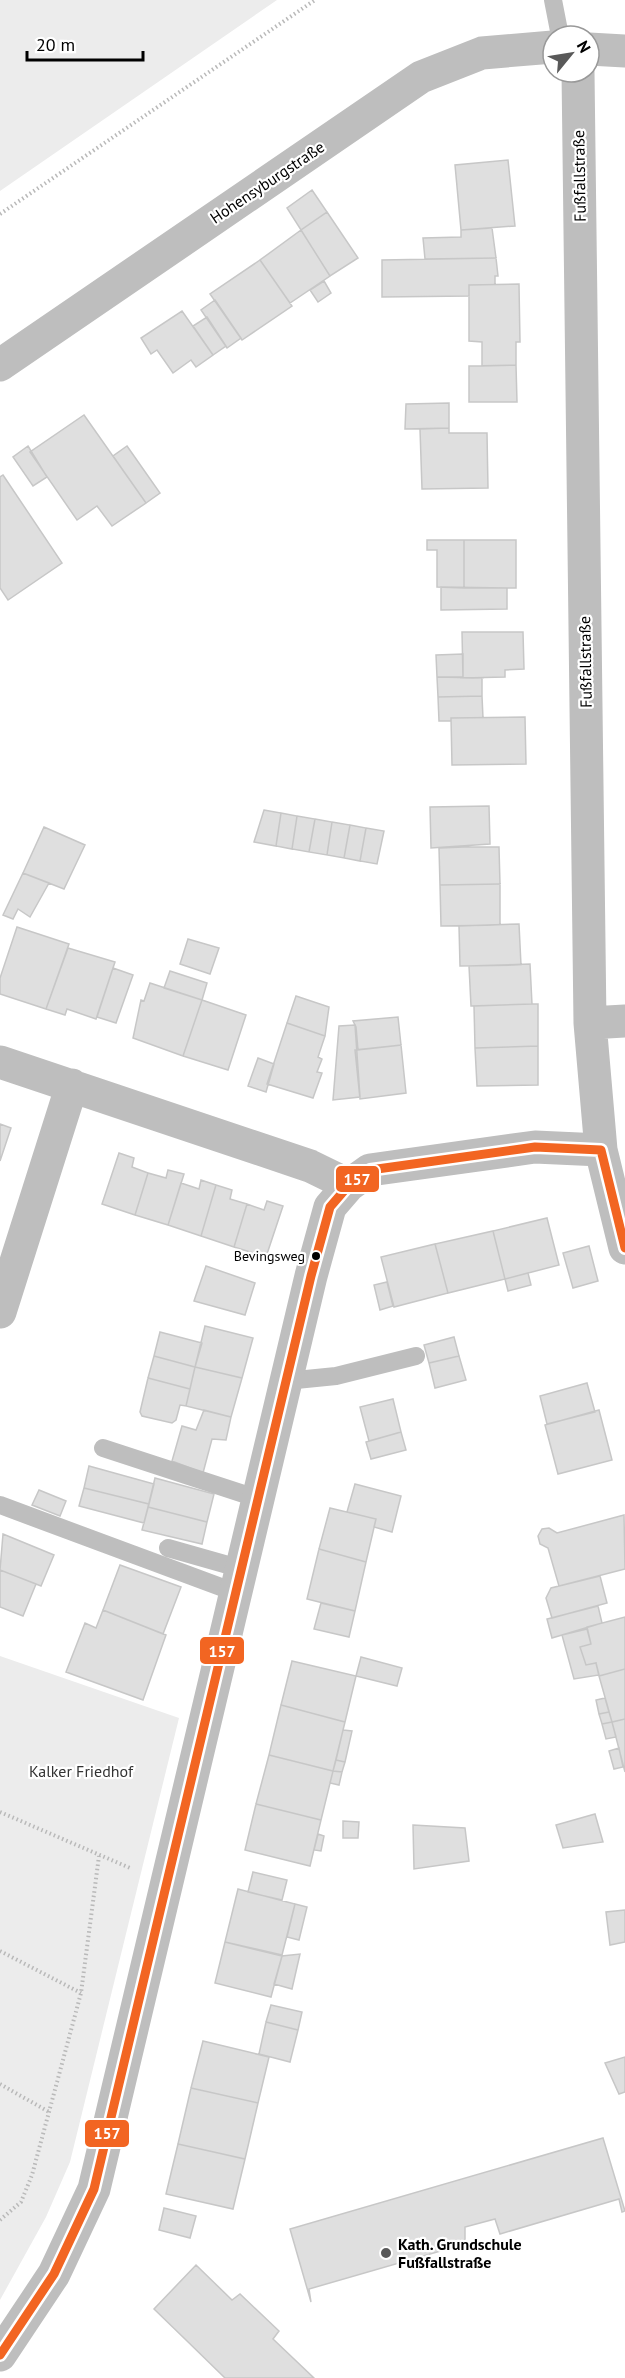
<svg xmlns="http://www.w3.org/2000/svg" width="625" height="2378" font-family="'PT Sans',sans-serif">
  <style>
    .green { fill: #ececec }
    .building { fill: #dfdfdf; stroke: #c7c7c7; stroke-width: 1.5 }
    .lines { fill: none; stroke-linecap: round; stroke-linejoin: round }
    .path { stroke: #b9b9b9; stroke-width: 4; stroke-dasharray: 1.5 3; stroke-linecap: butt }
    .service { stroke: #bebebe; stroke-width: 18 }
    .minor { stroke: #bebebe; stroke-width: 33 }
    .bus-1-casing { stroke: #fff; stroke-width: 14 }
    .bus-1 { stroke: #f26522; stroke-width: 9 }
    .bus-dot { fill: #000; stroke: #fff; stroke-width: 2 }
    .poi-dot { fill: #595959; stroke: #fff; stroke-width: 2 }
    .labels { text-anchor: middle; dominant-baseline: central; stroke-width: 4.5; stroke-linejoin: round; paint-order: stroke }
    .bus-label { font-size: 14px; fill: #000; stroke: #fff; text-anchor: end }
    .street-label { font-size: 16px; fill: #000; stroke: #fff }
    .park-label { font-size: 16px; fill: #333; stroke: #fff }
    .poi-label { font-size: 16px; font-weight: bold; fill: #000; stroke: #fff; text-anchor: start }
    .line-badge { stroke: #fff; stroke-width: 2 }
    .badge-label { font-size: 16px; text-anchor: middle; font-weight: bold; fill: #fff }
  </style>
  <rect width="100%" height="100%" fill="#fff"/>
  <path class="green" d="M0,0H277L0,191Z
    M0,1656L179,1718L70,2162L46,2217L0,2300Z"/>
  <path class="building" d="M508,160L515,226L461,230L455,165Z
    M312,190L327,212L301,230L287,208Z
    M327,212L358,258L330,276L301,230Z
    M492,228L496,258L425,259L423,238L461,237V230Z
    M301,230L330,276L290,303L260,260Z
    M496,258L498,276H495V285H469V296L382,297V260Z
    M260,260L292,306L242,340L210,294Z
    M324,281L331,293L318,302L310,290Z
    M519,284L520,342H516V365L482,366V342L469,341V285Z
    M215,300L241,338L227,348L201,310Z
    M182,311L213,355L196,367L191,360L173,373L157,350L151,354L141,338Z
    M207,317L226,346L213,355L193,326Z
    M516,365L517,402H469V366Z
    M449,403V428L405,429L406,404Z
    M84,415L146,503L112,526L97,506L77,520L30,452Z
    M449,428V433H487L488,488L422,489L420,429Z
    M28,446L47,477L33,486L13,457Z
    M127,446L160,493L146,503L113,456Z
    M3,475L62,563L8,600L0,588V477Z
    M427,540H464V588L437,587V550H427Z
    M464,540H516V588H464Z
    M441,587L507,588V609L441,610Z
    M462,632H523L524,669L505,670V677L463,678Z
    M463,654V677H437L436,655Z
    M437,677L482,678V696L438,697Z
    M482,696L483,718H451V721H439L438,697Z
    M525,717L526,764L452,765L451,718Z
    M489,806L490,844L431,848L430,807Z
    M264,810L281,813L276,846L254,842Z
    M281,813L297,816L292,849L276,846Z
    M297,816L315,819L309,852L292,849Z
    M315,819L332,822L327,855L309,852Z
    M332,822L350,825L344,858L327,855Z
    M350,825L366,828L360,861L344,858Z
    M44,827L85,845L64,889L23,873Z
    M366,828L384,831L377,864L360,861Z
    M464,847H499L500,884L440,885L439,848Z
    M23,873L49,883L30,917L18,909L13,919L3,915Z
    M500,884V925L441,926L440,885Z
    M519,924L521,965L460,966L459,926Z
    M17,927L69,944L46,1009L0,994V978Z
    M188,939L219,948L210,974L180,964Z
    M68,948L115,962L96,1019L67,1009L65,1015L46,1009Z
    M530,964L532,1004L471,1006L469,966Z
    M113,968L133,975L116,1023L97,1017Z
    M170,971L207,983L202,1000L164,988Z
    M150,983L202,1000L183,1056L133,1038L141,1000L144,1001Z
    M296,996L329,1007L325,1036L287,1023Z
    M202,1000L246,1015L228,1070L183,1056Z
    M532,1004H538V1046L475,1048L474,1006Z
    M398,1017L401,1045L358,1050L356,1027L353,1021Z
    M287,1023L325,1036L318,1057L322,1059L317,1072L322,1073L313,1098L267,1084Z
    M355,1025L360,1097L333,1100L339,1026Z
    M401,1045L406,1093L360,1099L355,1050Z
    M538,1046V1085L477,1086L475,1048Z
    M258,1058L274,1064L266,1092L248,1086Z
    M0,1124L11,1128L0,1161Z
    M119,1153L134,1158L132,1167L148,1173L135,1215L102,1204Z
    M168,1170L184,1174L168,1225L135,1215L148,1173L166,1178Z
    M201,1180L216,1185L201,1236L168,1225L181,1183L199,1189Z
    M216,1185L232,1190L230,1199L247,1204L234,1247L201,1236Z
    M267,1201L283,1206L266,1257L234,1247L247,1204L264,1210Z
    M547,1218L559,1265L505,1279L493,1231Z
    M493,1231L505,1279L448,1293L435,1244Z
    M435,1244L448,1293L394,1307L381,1257Z
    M589,1246L598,1281L573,1288L563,1253Z
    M206,1266L255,1283L245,1315L194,1301Z
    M528,1273L531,1285L508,1291L505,1279Z
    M387,1282L393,1306L380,1310L374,1285Z
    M205,1326L253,1338L242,1378L195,1367Z
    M160,1332L202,1343L195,1367L154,1356Z
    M454,1337L459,1356L429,1363L424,1345Z
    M154,1356L195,1367L190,1389L148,1378Z
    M459,1356L466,1380L435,1388L429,1363Z
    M195,1367L242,1378L231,1417L186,1406Z
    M148,1378L190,1389L186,1406L180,1405L176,1420L172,1423L142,1416L140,1412Z
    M587,1383L595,1412L547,1424L540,1396Z
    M393,1399L401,1432L369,1441L360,1407Z
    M204,1410L231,1417L226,1440L212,1439L203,1473L172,1461L182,1426L196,1430Z
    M599,1410L612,1460L558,1474L545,1425Z
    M401,1432L406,1450L371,1459L366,1442Z
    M89,1466L154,1484L149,1504L84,1488Z
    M155,1478L214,1494L207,1522L148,1507Z
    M355,1484L401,1496L392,1532L374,1527L376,1519L347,1512Z
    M84,1488L149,1504L144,1523L79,1506Z
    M39,1490L66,1501L60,1516L32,1505Z
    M148,1507L207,1522L202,1544L142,1530Z
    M330,1508L376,1519L366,1562L319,1549Z
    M624,1515L625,1569L559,1586L548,1548L540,1544L538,1536L542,1529L549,1528L557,1533Z
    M3,1534L54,1555L41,1586L0,1570Z
    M319,1549L366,1562L355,1611L307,1599Z
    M120,1565L181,1587L163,1634L103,1610Z
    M0,1570L36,1584L23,1616L0,1607Z
    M600,1576L607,1603L552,1618L546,1598L551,1588Z
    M321,1603L355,1611L349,1637L314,1629Z
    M598,1606L602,1623L552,1638L547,1619Z
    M103,1610L166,1635L143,1700L66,1672L85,1623L96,1628Z
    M625,1617V1669L599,1676L596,1663L586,1665L580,1647L591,1644L587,1627Z
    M587,1629L591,1644L580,1647L586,1665L596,1663L599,1675L574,1679L562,1635Z
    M361,1657L402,1668L397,1686L356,1676Z
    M292,1661L356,1676L345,1722L281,1705Z
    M625,1669V1719L612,1722L599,1676Z
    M605,1698L609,1712L599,1714L596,1700Z
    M281,1705L345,1722L333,1771L269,1755Z
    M609,1712L612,1722L602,1724L599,1714Z
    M625,1719V1772L612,1722Z
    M612,1722L616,1737L606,1739L602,1724Z
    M343,1730L352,1731L345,1762L336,1760Z
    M619,1748L623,1767L614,1769L609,1751Z
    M269,1755L333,1771L321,1820L256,1804Z
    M336,1760L345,1762L342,1772L333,1771Z
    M333,1771L342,1772L339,1785L330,1783Z
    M256,1804L321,1820L310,1866L245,1850Z
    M595,1814L603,1842L563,1848L556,1825Z
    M343,1821L359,1822L358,1838H343Z
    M413,1825L465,1828L469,1861L414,1869Z
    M318,1834L324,1836L321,1851L314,1850Z
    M253,1872L287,1880L282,1900L248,1892Z
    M238,1889L295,1904L282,1955L225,1942Z
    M295,1904L307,1907L299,1940L287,1937Z
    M625,1910V1942L610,1945L606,1912Z
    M225,1942L282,1956L271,1997L215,1983Z
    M300,1954L292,1989L274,1984L282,1956Z
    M271,2005L302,2012L298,2030L266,2022Z
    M266,2022L298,2030L290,2062L259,2054Z
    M203,2041L269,2057L258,2103L191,2088Z
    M625,2057V2092L619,2094L605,2063Z
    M191,2088L258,2103L245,2159L178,2144Z
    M603,2138L625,2211L622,2212L619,2199L500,2234L495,2219L465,2227V2244L309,2289L311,2302L290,2229Z
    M178,2144L245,2159L233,2209L166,2194Z
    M164,2208L196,2216L190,2238L159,2230Z
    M196,2265L232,2300L240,2294L279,2331L273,2339L314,2378H225L186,2340L154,2309Z"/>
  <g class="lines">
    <path class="path" d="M0,214L315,0
      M0,1812L130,1868
      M0,1951L81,1993
      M0,2084L49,2112
      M0,2220L21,2202L32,2175L81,1993L99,1856"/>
    <path class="service" d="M553,0L560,36
      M286,1381L336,1376L416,1356
      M103,1448L259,1499
      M0,1505L237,1593
      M168,1548L242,1569"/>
    <path class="minor" d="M589,49L625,51
      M578,72L590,1023L601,1150L625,1248
      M0,365L421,77L482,53L553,47
      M590,1023L625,1021
      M0,1062L310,1166L349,1185
      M0,1312L72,1085
      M0,2355L54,2274L94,2189L311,1276L330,1207L349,1185L370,1170L535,1147L601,1150"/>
    <g class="bus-1-casing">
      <path id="bus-1" d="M601,1150L625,1248
        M0,2355L54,2274L94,2189L311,1276L330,1207L349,1185L370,1170L535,1147L601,1150"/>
    </g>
    <use href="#bus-1" class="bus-1"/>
  </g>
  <circle class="bus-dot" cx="316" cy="1256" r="5"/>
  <circle class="poi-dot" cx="386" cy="2253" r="6"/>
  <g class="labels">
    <g class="bus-label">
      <text x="305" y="1256">Bevingsweg</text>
    </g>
    <g class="street-label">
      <text transform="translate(579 176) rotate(-91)">Fußfallstraße</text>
      <text transform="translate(267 182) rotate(-34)">Hohensyburgstraße</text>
      <text transform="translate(585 662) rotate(-91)">Fußfallstraße</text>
    </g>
    <g class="park-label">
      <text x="81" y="1771">Kalker Friedhof</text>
    </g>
    <g class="poi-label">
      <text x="398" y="2244">Kath. Grundschule<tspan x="398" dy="18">Fußfallstraße</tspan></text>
    </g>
  </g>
  <g class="line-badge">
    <rect x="335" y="1165" width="45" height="28" rx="6" fill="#f26522"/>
    <rect x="199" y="1636" width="46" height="29" rx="6" fill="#f26522"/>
    <rect x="84" y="2119" width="46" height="29" rx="6" fill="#f26522"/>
  </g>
  <g class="badge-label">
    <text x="357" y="1185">157</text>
    <text x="222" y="1657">157</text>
    <text x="107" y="2139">157</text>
  </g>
  <g transform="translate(571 54) rotate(60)"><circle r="28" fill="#ffffff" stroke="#999999" stroke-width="1.5"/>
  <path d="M0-4.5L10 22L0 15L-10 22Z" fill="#595959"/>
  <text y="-9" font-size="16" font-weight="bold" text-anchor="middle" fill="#000000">N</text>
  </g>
  <path d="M27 51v9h116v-9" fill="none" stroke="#000000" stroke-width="3"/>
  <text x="36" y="51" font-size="18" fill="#000000" stroke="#ffffff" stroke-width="4.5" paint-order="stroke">20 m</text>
</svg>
